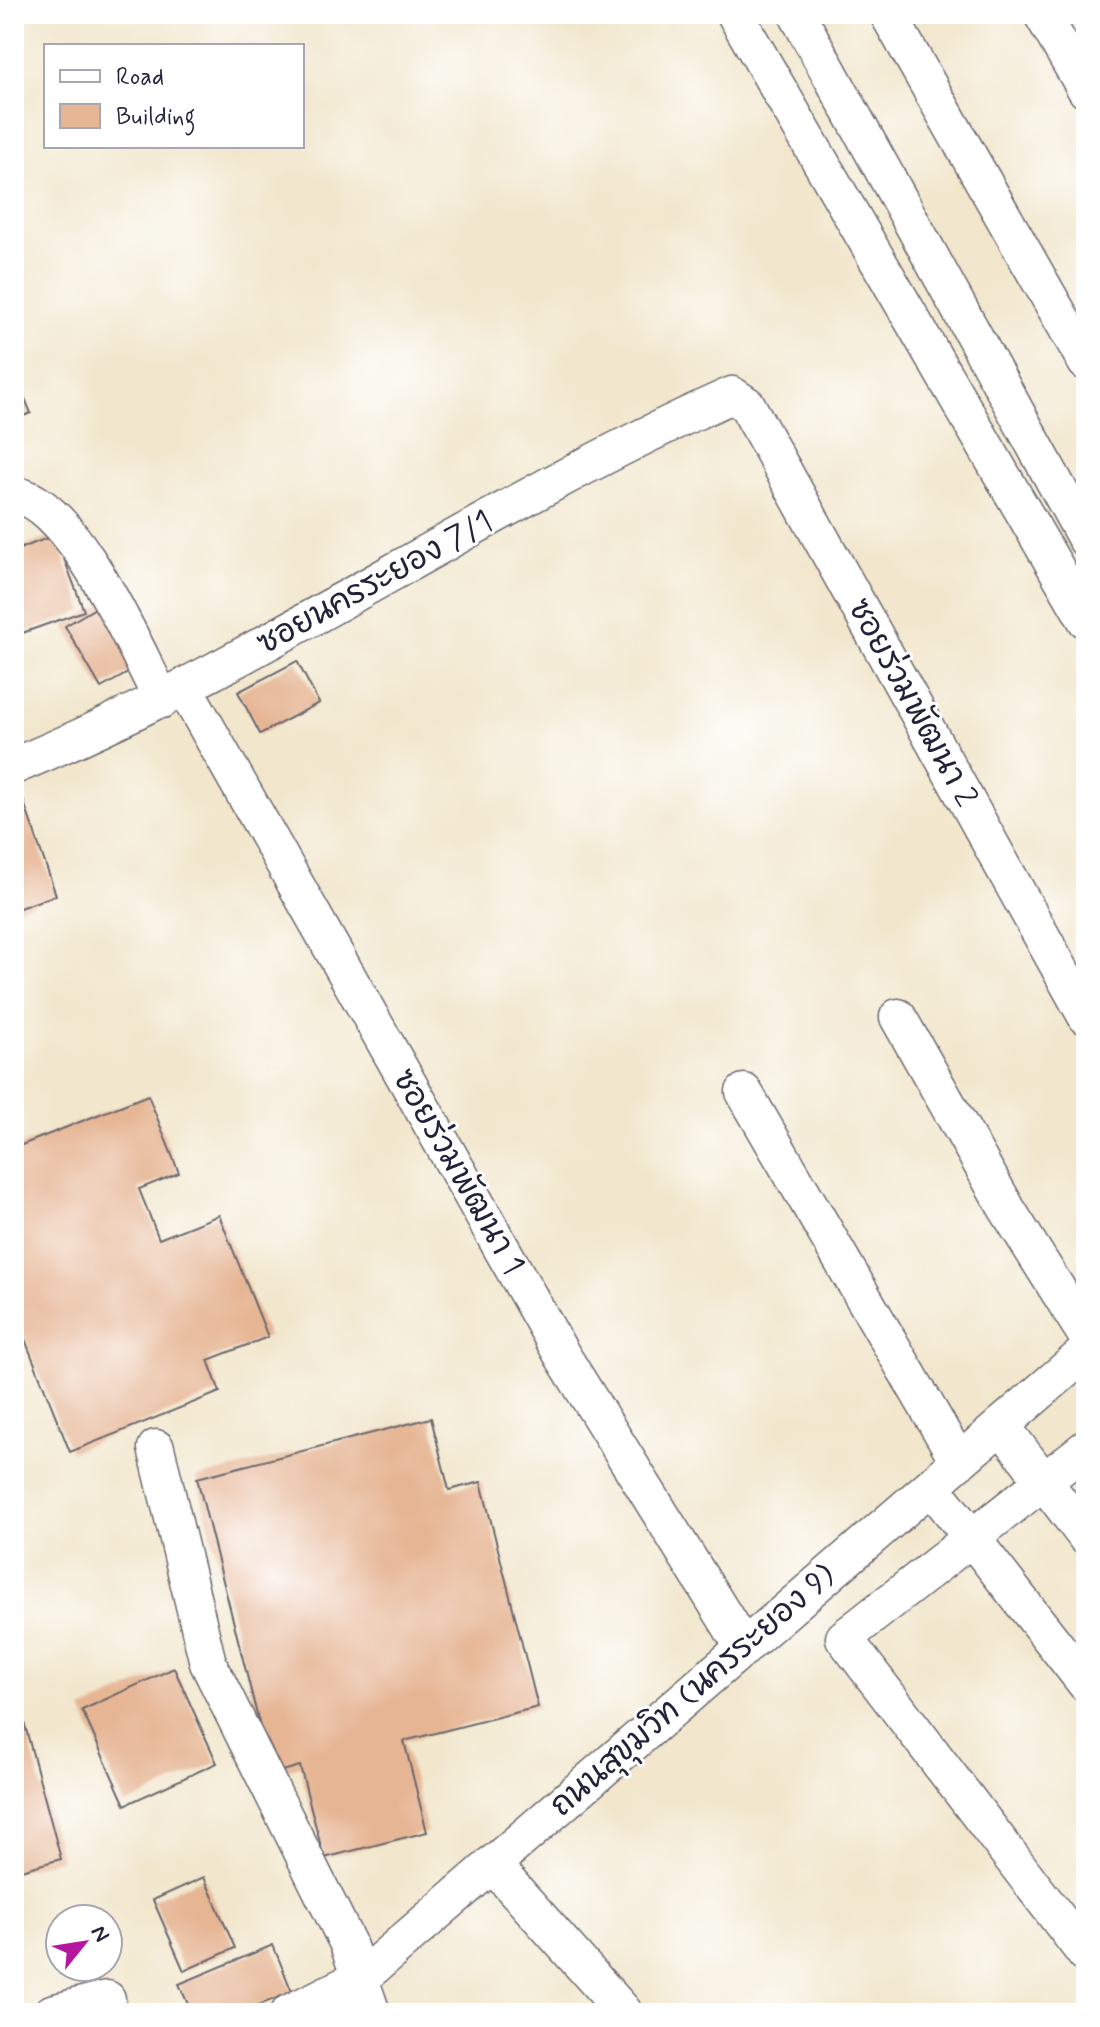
<svg xmlns="http://www.w3.org/2000/svg" width="1100" height="2027" font-family="Mynerve,'Playpen Sans Thai',sans-serif">
  <style>
    .building { fill: #e6b694 }
    .lines { fill: none; stroke-linecap: round; stroke-linejoin: round }
    .minor-casing { stroke: #6b676e; stroke-width: 39 }
    .minor { stroke: #fff; stroke-width: 36 }
    .labels { text-anchor: middle; dominant-baseline: central; stroke-width: 6; stroke-linejoin: round; paint-order: stroke }
    .street-label { font-size: 32px; fill: #22223b; stroke: #fff }
  </style>
  <rect width="100%" height="100%" fill="#fff"/>
  <filter id="ink" filterUnits="userSpaceOnUse"><feTurbulence type="fractalNoise" baseFrequency=".0125" numOctaves="2"/><feDisplacementMap in="SourceGraphic" scale="16" xChannelSelector="R" yChannelSelector="G"/><feConvolveMatrix kernelMatrix="1 2 1 2 8 2 1 2 1" color-interpolation-filters="sRGB"/></filter>
  <filter id="wash" filterUnits="userSpaceOnUse"><feTurbulence type="fractalNoise" baseFrequency=".006" numOctaves="4" result="noise"/><feDisplacementMap in="SourceGraphic" scale="32" xChannelSelector="R" yChannelSelector="G"/><feGaussianBlur stdDeviation="1.8" result="paint"/><feColorMatrix in="noise" values="0 0 0 0 0 0 0 0 0 0 0 0 0 0 0 0 0 1.4 0 .05"/><feComposite in="paint" operator="in"/></filter>
  <g filter="url(#wash)">
    <rect width="100%" height="100%" fill="#f2e7cd"/>
    <g id="blocks">
      <path class="building" d="M14,373L31,413L14,420Z
        M55,535L84,611L14,636V551Z
        M104,603L140,666L101,688L65,626Z
        M297,661L319,703L260,734L238,692Z
        M20,791L56,895L14,910V794Z
        M148,1095L179,1173L139,1189L159,1239L219,1215L268,1337L208,1360L220,1392L70,1452L14,1312V1148Z
        M431,1418L449,1490L481,1482L538,1707L404,1741L427,1832L324,1858L300,1766L272,1774L197,1478Z
        M174,1668L217,1763L125,1805L82,1710Z
        M23,1718L61,1859L14,1872V1720Z
        M204,1877L235,1948L184,1971L153,1900Z
        M273,1945L292,1992L239,2013H192L179,1984Z"/>
    </g>
  </g>
  <g filter="url(#ink)">
    <use href="#blocks" fill-opacity="0" stroke="#6b676e" stroke-width="2"/>
    <g class="lines">
      <g class="minor-casing">
        <path id="minor" d="M735,14L1086,620
          M797,14L1086,539
          M888,14L1086,362
          M1042,14L1086,90
          M14,495C72,499 136,650 162,700
          M185,689L562,1355L744,1648
          M14,766C264,663 485,504 732,395L747,405L1086,1016
          M898,1017L1007,1209L1086,1335
          M744,1092L959,1462
          M1001,1425L1086,1537
          M156,1448L208,1663L348,1944L372,2013
          M1086,1448L844,1638L1086,1955
          M931,1486L1086,1684
          M492,1864L623,2011
          M52,2013L107,1999
          M289,2013L362,1977L1086,1352"/>
      </g>
      <use href="#minor" class="minor"/>
    </g>
  </g>
  <g class="labels">
    <g class="street-label">
      <text transform="translate(375 583) rotate(-29)">ซอยนครระยอง 7/1</text>
      <text transform="translate(912 703) rotate(61)">ซอยร่วมพัฒนา 2</text>
      <text transform="translate(458 1172) rotate(60)">ซอยร่วมพัฒนา 1</text>
      <text transform="translate(693 1691) rotate(-41)">ถนนสุขุมวิท (นครระยอง 9)</text>
    </g>
  </g>
  <rect width="1100" height="2027" fill="none" stroke="#fff" stroke-width="48"/>
  <rect x="44" y="44" width="260" height="104" fill="#ffffff" stroke="#a7a7b1" stroke-width="2"/>
  <rect x="60" y="70" width="40" height="12" fill="#ffffff" stroke="#a7a7b1" stroke-width="2"/>
  <text x="116" y="84" font-size="24" fill="#22223b">Road</text>
  <rect x="60" y="104" width="40" height="24" fill="#e6b694" stroke="#a7a7b1" stroke-width="2"/>
  <text x="116" y="124" font-size="24" fill="#22223b">Building</text>
  <g transform="translate(84 1943) rotate(60)"><circle r="38" fill="#ffffff" stroke="#a7a7b1" stroke-width="2"/>
  <path d="M0-6L14 30L0 20L-14 30Z" fill="#b5179e"/>
  <text y="-12" font-size="22" font-weight="bold" text-anchor="middle" fill="#22223b">N</text>
  </g>
</svg>
